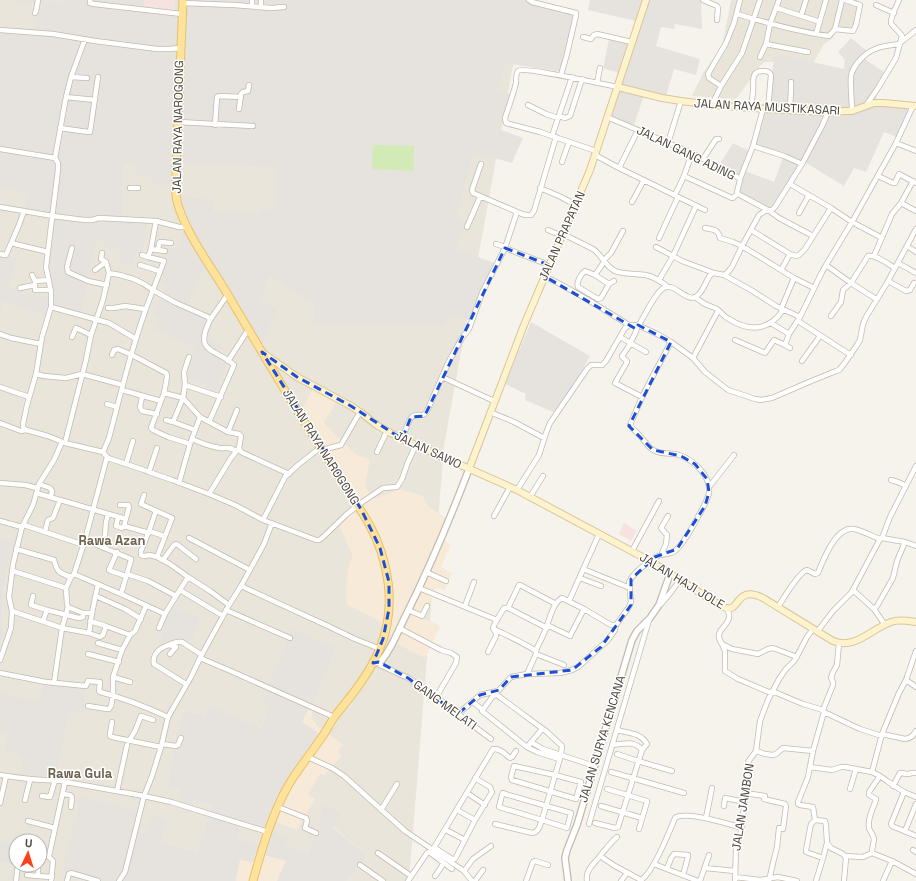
<svg xmlns="http://www.w3.org/2000/svg" width="916" height="881" font-family="'Space Grotesk',sans-serif">
  <style>
    .residential { fill: #eae5da }
    .commercial { fill: #f7ead8 }
    .industrial { fill: #e6e2dd }
    .medical { fill: #f6e3e0 }
    .green { fill: #d2eab5 }
    .lines { fill: none; stroke-linecap: round; stroke-linejoin: round }
    .minor-casing { stroke: #c2bbae; stroke-width: 6 }
    .tertiary-casing { stroke: #c2bbae; stroke-width: 8 }
    .secondary-casing { stroke: #d6c79b; stroke-width: 8 }
    .primary-casing { stroke: #e6c16a; stroke-width: 9 }
    .minor { stroke: #fff; stroke-width: 4.5 }
    .tertiary { stroke: #fff; stroke-width: 5.5 }
    .secondary { stroke: #fff3cd; stroke-width: 6 }
    .primary { stroke: #ffe39c; stroke-width: 7 }
    .marked { fill: none; stroke: #1d4ed8; stroke-width: 3; stroke-dasharray: 8 5; stroke-linejoin: round }
    .labels { text-anchor: middle; dominant-baseline: central; stroke-width: 3; stroke-linejoin: round; paint-order: stroke }
    .street-label { font-size: 12px; fill: #4b4439; stroke: #fff }
    .neighbourhood-label { font-size: 13px; font-weight: bold; fill: #6e6250; stroke: #fff }
  </style>
  <rect width="100%" height="100%" fill="#f6f3ec"/>
  <path class="residential" d="M0,0H525L444,446L409,881H347L368,856L333,827L324,805L308,852L284,845L263,847L237,838L241,823L262,830L267,818L297,830L314,799L307,795L320,773L325,775L337,752L343,745L318,727L311,718L313,705L336,648L262,703L269,707L261,728L210,705L205,716L184,710L176,734L167,787L180,790L177,802L193,806L194,800L212,805L197,852L161,842L168,820L146,834L132,828L136,810L113,805L61,876L82,881H0V862L38,874L43,851L40,850V841H16V844L0,839V647L4,634L2,616L6,575L12,542L0,539Z
    M731,0H858L861,7L852,30L837,26L833,38L824,44L814,62H764L760,66L736,99L692,96L703,73L722,47Z"/>
  <path class="commercial" d="M314,386L337,400L324,423L355,454L370,460L365,486L373,499L400,489L423,496L428,507L450,520L441,538L451,545L441,567L452,573L445,590L436,588L423,618L440,626L425,658L397,644L381,622L346,604L347,571L353,557L338,522L356,506L298,418Z
    M311,704L313,705L311,718L318,727L343,745L337,752L342,755L325,775L320,773L308,794L315,799L297,830L267,818L284,785L320,734L302,722Z
    M255,853L286,861L277,881H236L240,860Z"/>
  <path class="industrial" d="M13,0H39L62,3L63,0H537L578,11L563,72L504,63L498,90L513,95L499,129L523,138L512,163L474,152L456,216L465,222L456,249L494,263L471,321L450,314L444,325L314,324L315,304L269,275L260,300L277,310L257,351L204,268L187,307L215,320L207,337L224,347L220,354L229,359L217,391L185,377V371L195,348L155,329L159,318L153,313L163,295L167,285L158,280L168,247L178,250L187,215L181,197L213,199V212L259,214V209L275,210L276,167L173,162L172,186L153,185V177L136,176L135,162L123,164V216L147,218L143,253H135L132,264L119,263V249L105,248L106,242L96,240L81,313L53,307L50,317L4,300L0,313V253L17,258L8,288L53,299L50,261L55,217L24,210L28,195L0,186V26L35,29L39,3L13,2Z
    M590,0H701L702,29L675,24L674,29L661,27L656,46L700,59L696,75L674,69L665,99L644,95L634,125L607,115L619,73L603,68L610,35L632,40L636,21L588,10Z
    M851,38L866,50V60L884,72L874,105L885,104L912,108L900,138L884,132L866,172L854,168L844,186L803,161L773,213L737,194L741,178L718,167L733,143L751,152L745,171L774,182L784,155L753,143L766,109L775,54L844,69L845,60L838,52Z
    M531,322L590,356L558,414L525,400L526,394L505,384Z
    M0,539L13,542L6,575L2,616L4,634L0,647Z
    M170,607L199,617L192,640L177,638L158,647Z
    M292,629L336,648L313,705L311,704L302,722L320,734L284,785L262,830L241,823L237,838L263,847L269,832L287,837L285,845L308,852L324,804L340,814L333,828L368,856L347,881H277L286,861L256,853L253,862L240,860L236,881H82L61,876L81,797L137,810L132,828L146,834L153,814L168,820L161,842L197,852L212,805L194,800L193,806L177,802L180,790L167,787L176,734L184,710L205,716L210,705L261,728L269,707L262,703Z
    M45,681L85,689L84,714L69,712L56,776L19,775L23,756L5,750L7,733L0,731V693L39,702Z
    M0,839L16,844V865H40V850L43,851L39,874L0,862Z"/>
  <path class="medical" d="M144,0H175L174,12L143,9Z
    M624,523L637,531L631,541L619,534Z"/>
  <path class="green" d="M373,145L414,146V171L372,169Z"/>
  <g class="lines">
    <g class="minor-casing">
      <path id="minor" d="M90,0V3L94,4L182,14
        M529,0L532,2L576,13V15L567,54L561,75
        M703,0L717,6L718,8L717,20
        M182,3L234,5L271,8L284,7
        M876,5L894,13
        M252,6V0
        M261,7V0
        M777,8L820,22
        M35,13L36,11L38,0
        M737,14C767,23 798,32 829,36L835,29L842,0
        M801,16L806,0
        M835,29L853,31L856,25L860,5L845,0
        M0,30L53,34L95,41L157,49H169L180,48
        M816,34L826,0
        M583,37L591,39L594,35L597,34L632,42
        M85,39L71,77L66,97L55,158L58,163V170L46,267L51,292V307L42,337L36,374L27,405L23,424V427L26,430L48,436L65,443L103,452L109,438C122,388 134,338 153,290L174,302L208,317L210,320L228,294
        M901,42L916,30
        M766,44L808,52
        M760,57L766,44L770,24L779,0
        M71,77L87,78
        M597,83L600,68
        M721,86L709,78L708,74L726,43L734,23L740,0
        M66,97L95,100
        M528,105L546,114L558,118
        M712,105L721,86L742,53L760,0
        M865,107L878,88L896,58L902,36C900,32 892,26 891,23C890,18 897,5 899,0
        M751,108C751,102 753,97 753,91C754,82 750,71 763,71C767,71 769,71 771,75L768,109
        M239,109L241,94L243,92L248,91L249,85
        M790,110L791,89V82
        M852,111C852,99 850,87 851,76C853,65 865,53 875,49C882,46 892,45 900,44
        M559,116L565,118L570,116L582,79
        M607,117L692,153L726,171L739,178L740,180L737,192L738,194L768,210L779,218L813,236
        M178,122L253,126
        M215,125L217,97L219,96L241,97
        M60,128L81,131L90,132L98,77
        M552,136L572,77
        M668,143L681,101
        M896,143L916,151
        M753,146L784,156L802,164
        M0,149L55,158
        M596,151L540,132L506,123L505,118C509,106 513,95 516,83C516,80 516,73 518,71C523,66 606,85 618,87
        M595,155L619,168L705,210
        M703,159L716,139H719
        M562,162L569,142
        M481,164L472,190L473,193L522,214L526,215H531L534,211L556,137
        M619,168L638,130
        M684,176L732,198H733L737,194
        M878,176L893,183H895L899,174L916,183
        M740,179L753,146L763,109
        M790,184L831,208L852,222L896,143L913,106
        M130,188H138
        M540,188L561,197L576,205
        M675,195L684,176L692,153
        M632,202L644,180
        M901,203L916,211
        M696,206L673,256L682,261L714,273
        M0,207L53,216L84,220H92L99,218L156,221L179,227H186
        M799,213L809,195
        M156,221L151,249L165,251
        M467,227L480,197
        M705,228C714,230 718,229 720,238L733,242L742,246L794,278L814,288
        M548,230L562,236
        M751,230L790,254L796,256L799,255L805,249L831,208
        M563,234L593,249C602,255 605,266 615,271C625,275 636,273 646,275C654,277 662,282 668,287
        M659,238L678,197
        M11,243L48,252
        M496,244L505,247
        M907,246L916,252
        M656,247L673,256L659,280
        M72,248L67,267L68,272L88,281L107,285
        M505,248L549,265
        M158,250L159,243L160,242L171,243
        M102,253L101,259L106,262L109,273
        M0,254L4,255H6L19,225L24,211
        M142,255L148,257L151,249
        M874,256L892,214L901,203L913,181
        M604,260L611,253L623,231
        M898,263L916,273
        M140,265L159,271
        M826,265L852,222L882,238
        M95,270L106,262
        M781,270L790,254
        M32,275L35,281L49,280
        M595,275L604,262
        M724,275L751,290L776,306L800,317
        M544,276C574,290 601,308 629,325
        M35,281V290H50
        M888,281L906,291L910,290L914,283
        M609,284L601,298L598,299L578,287C576,282 581,274 585,271L595,275L609,284L614,281
        M20,288L35,285
        M695,297C698,299 701,302 705,304C709,306 713,307 717,309C721,312 724,317 729,319C749,332 769,331 783,310
        M51,307L109,323L136,339
        M108,308H114L125,306L145,309
        M781,309L794,278
        M831,316L841,302L843,290L851,283L868,256C875,254 888,264 895,268
        M798,321L846,352L851,355
        M771,323L789,334
        M0,334L11,338L41,344
        M72,337L76,328L91,335
        M620,337L646,352
        M735,340L765,353L774,340L785,345
        M630,343L635,334L638,325L659,335L671,342L693,358L705,372L728,390L755,399L761,400L772,398L809,382L836,371L839,370L844,364L857,345L860,340L863,324L866,317L887,283L916,229
        M631,343L622,356V357L627,361V362L615,383L642,397
        M790,348L785,345L789,334L800,317L822,272L826,265L851,283L876,299
        M112,355L114,350L118,349L132,355L166,373L167,375V377L164,393
        M693,358L718,311
        M228,361L248,330
        M802,361L820,336
        M36,374L44,376L66,378L82,374L123,385
        M442,377L494,401
        M185,385L221,397
        M0,387L29,397
        M122,390L161,401L164,393L183,398L200,417L228,432L239,434L241,436L239,448L241,452L289,474
        M142,397L140,407L142,411L157,414
        M161,401L151,428L153,430L168,437L190,444
        M107,404L117,407
        M490,412L514,422L544,438
        M166,420L173,422L195,430
        M173,422L183,398L185,385L184,372L189,357
        M209,422L234,365C216,348 193,354 210,320
        M0,423L21,431L26,430
        M228,432L237,410
        M192,439C201,443 211,447 220,448C227,449 229,446 236,451
        M402,439C404,434 409,418 413,416C420,412 422,419 427,411L449,361L462,338L469,329L482,293L505,248L517,212
        M65,443L86,360L91,335L103,300L109,273C125,275 140,280 153,290L164,261L148,257
        M322,450L341,445L360,412
        M103,452L107,457L111,459L144,470L149,472L172,480L209,494L235,505L263,520L316,540H319L322,538L346,515L358,505L383,488L397,487L402,479L408,462L416,445
        M377,452L387,431
        M126,464L133,441
        M149,472L157,448
        M891,480L898,482L906,486
        M0,483L25,485L37,488
        M179,483L190,444L200,417
        M39,484L50,488L52,491L51,497
        M709,487L734,455
        M517,490L539,455L546,433L550,423L587,369L591,365H602L606,361L625,328L629,325H638L640,323C646,313 653,297 662,289C674,279 687,306 698,295C704,290 706,280 711,274L714,273L724,275L727,273L732,267L742,246L759,215L765,211L772,210L775,207L802,164L822,126L828,112
        M36,493L126,519
        M209,494L231,458L239,448
        M144,495L141,504L172,518L164,539
        M530,497L543,476
        M120,505H128L129,507L124,526L149,533
        M494,516L510,487
        M118,518L116,526L122,528L124,526
        M263,520L285,477L298,465L321,447
        M0,521L22,527
        M24,525L84,545
        M45,531L48,520L53,518L60,500
        M149,531L156,511
        M189,538L250,570
        M85,540L131,559V560L121,594
        M905,542L916,546
        M101,546L105,535L106,522L108,514
        M16,549L54,560C57,572 59,573 71,577
        M632,551L659,501
        M117,552L109,570L111,571L126,576
        M663,555L662,553L666,544L667,535L661,528L668,516
        M157,557L164,539V536L149,531L141,551V555L144,556L150,555L157,557L170,564L188,577L210,591L229,605
        M163,560L174,545L176,544L178,545L196,559
        M651,562C653,559 655,557 658,556C665,553 672,555 677,549C686,540 693,526 699,515C703,508 707,501 709,493C711,476 694,460 679,455C671,452 663,455 655,451C648,448 645,441 640,436C637,432 632,429 630,425L642,397L656,370L671,342
        M583,569L630,588
        M13,571L66,588L71,577L74,574L85,540L107,457
        M426,572L446,581
        M74,574L121,594L165,614L159,628
        M127,574L148,581L176,596L188,577
        M580,578L601,586
        M241,586L328,626L355,639L380,649
        M66,588L67,604L68,607L83,613
        M419,588L497,620
        M180,590L223,616
        M853,590L874,609L885,625
        M33,596L31,605L47,610
        M96,596L125,609L141,619
        M569,601L599,534
        M661,604L671,592L680,580
        M465,606L474,582
        M778,607C783,599 799,572 807,570L815,574L818,573C823,560 836,526 854,529C863,531 872,536 880,539
        M508,608L519,585H520L556,604
        M727,609C728,611 730,615 729,618C726,629 713,631 722,644L732,649L758,654L768,649L773,648L797,657
        M874,609L877,606L893,578L897,561L905,542L882,538
        M226,610L290,638
        M408,610L422,616L427,606
        M12,611L62,628L89,633L100,637L103,635L106,626L130,635
        M165,614L176,596
        M43,621L47,610L79,618L83,617V613H92L98,584
        M90,621L106,626
        M547,625L570,636L584,609
        M399,628L441,650L451,653L457,657L456,663L438,694
        M494,629C508,636 522,642 536,651V654L564,665
        M817,632L833,611L851,593L854,588L880,539L882,538L890,517L916,466
        M89,633L92,613
        M130,635L135,631L146,606
        M98,643L122,650
        M722,644L725,651V671L738,679L771,693
        M168,645L175,646L176,647L170,654
        M536,651C538,644 542,639 544,633C549,623 552,603 562,598L584,609L611,625H616
        M488,652L496,636V633L493,628L495,623L504,608H508L547,628
        M88,654L119,662
        M200,658L233,672L334,717
        M0,660L11,628L12,611L9,597L13,564L22,527L33,505L39,484L54,460L62,442
        M379,662L380,665L408,678L437,697L467,721L491,739
        M0,673L46,682L86,686L88,681L100,682V683L99,691L100,692C124,698 146,707 168,717
        M527,674L536,654
        M113,677L130,682
        M906,680L916,687
        M54,683L62,628L68,607
        M186,684L154,664C153,661 154,655 157,652C161,647 176,641 182,642L202,655
        M772,691L803,704L823,710L824,712L860,729L882,736
        M474,703L483,710
        M88,706L107,709H109L111,706L113,695V677L122,650L130,635
        M823,710L833,685V682L831,678L833,672L837,665L839,643
        M824,712L813,751L808,777L798,802V804L800,805L813,807L815,820L825,821L826,826L827,843L831,848L843,854L846,858L844,881
        M458,714L480,695L493,692L499,690L511,677L527,674L560,673L572,670L578,667L608,640L615,630L616,625L629,607L631,602L629,582C633,573 642,567 650,561
        M112,722L110,734V736L112,737L161,747
        M542,729L527,747L537,752L559,759
        M882,734L905,739C911,738 913,736 916,731
        M129,741L135,731L141,716L153,720
        M531,742L543,749L594,766
        M162,744L176,746L178,745L181,738
        M612,745C623,744 634,740 642,750
        M756,751L765,754L773,755L776,754L783,748L813,751
        M617,754L638,761L672,771
        M308,756L310,758L332,768L344,776L405,831L464,871L472,881
        M514,766L555,775L581,782L576,799L512,780L511,777Z
        M810,767L832,770L841,767H845L872,772L880,776L887,781L904,792L916,797
        M611,772L684,793
        M872,772L882,734L899,693L906,680L916,651
        M0,775C18,778 36,781 55,780L144,796L171,802L268,832
        M880,776L869,792V795L876,799C874,808 867,817 869,828C870,832 874,835 874,840C873,844 872,848 872,853L892,861L916,874
        M893,786L900,773L908,774L912,773H916
        M607,789L647,801V802L639,829
        M850,789L856,769
        M117,791L127,745
        M904,792L891,824L892,826L916,836
        M467,793L485,805
        M745,793L765,796L764,799L785,804L786,806L783,829L779,828L777,847L773,863L769,881
        M63,794L70,795L72,797L71,807
        M42,796L50,797L55,780
        M25,800L30,780
        M0,803L6,776
        M601,806L642,818
        M724,806L725,798L745,802
        M278,807L306,818L307,821L305,828L316,833
        M381,810L397,784
        M457,810L475,820
        M706,818L712,788
        M815,820L811,824L806,850V852L823,858
        M28,821L55,828
        M595,823L615,828L618,827L642,750L647,744C641,733 628,733 617,730
        M495,824L532,833C539,832 540,825 542,820L499,807L502,795L503,793L505,794L571,813L567,828L542,820L561,755L562,746L547,732L497,695L493,696L482,711L527,747
        M589,824L649,620
        M446,830L465,840
        M905,831L916,804
        M435,848L452,859H455L475,820L492,792L490,787L475,778
        M913,850L916,852
        M432,851L493,749C500,748 505,754 510,758L512,757L516,751
        M378,853L411,876
        M600,856L615,866L641,880C653,873 669,833 675,818C685,810 729,824 742,828
        M845,856L863,857L872,853
        M654,864L698,881
        M38,865V876L52,877
        M360,865L383,881
        M705,868L735,871
        M667,869L671,858L674,854L688,855V857L683,875
        M464,871L473,859L491,846
        M27,875L38,876
        M435,876L444,863
        M735,877L760,880L778,877L797,881
        M16,881L18,865
        M51,881L53,861L49,857V856L65,782
        M67,881L69,874L71,873L98,881
        M119,881L125,872L144,796L152,776L161,747L168,717L191,677L200,658L229,605L241,586L264,544L272,523
        M408,881L427,853L429,852L452,869
        M475,881L483,870
        M526,881L533,862L535,861L548,865
        M587,881C585,870 594,864 600,856C606,849 610,843 617,837
        M621,881L627,873
        M700,881L709,855
        M735,881L736,848L742,828L748,762L756,751L760,721L763,713L768,700L779,679L786,669L795,660L807,637L813,629
        M816,881L823,858L827,843
        M883,881L892,861"/>
    </g>
    <g class="tertiary-casing">
      <path id="tertiary" d="M373,663L380,662L382,660C392,648 398,631 405,617C429,569 450,519 469,469
        M568,881L565,858L567,850L577,825L632,640L637,631L650,618L659,605L670,574"/>
    </g>
    <g class="secondary-casing">
      <path id="secondary" d="M618,87L662,98L681,101L712,105L768,109L828,112L845,111H852L874,103H884L916,106
        M263,353L297,377L351,406L360,412L378,426L402,439L517,490L650,561L721,606C723,606 725,608 727,608C740,611 736,585 763,598L833,641C855,650 871,629 891,622C899,619 908,621 916,622
        M469,469L524,325L590,170L646,0"/>
    </g>
    <g class="primary-casing">
      <path id="primary" d="M183,0L176,169C176,182 174,196 179,208C190,240 211,266 228,295C252,335 275,375 300,415C322,451 346,486 368,522C389,560 397,607 380,648C370,673 352,695 335,716C330,723 327,730 322,737C311,753 299,768 289,784C272,814 262,848 253,881"/>
    </g>
    <use href="#minor" class="minor"/>
    <use href="#tertiary" class="tertiary"/>
    <use href="#secondary" class="secondary"/>
    <use href="#primary" class="primary"/>
  </g>
  <path class="marked" d="M505,248L549,265L544,276L636,329L638,325L671,342L629,426L653,450L681,456L695,464L707,479L709,492L705,506L677,549L655,557L631,579V605L601,647L572,670L511,677L499,690L480,695L458,714L408,678L379,662L373,663L383,639L389,609V582L380,548L361,509L262,352L297,377L351,406L402,439L411,417L424,416L427,411Z"/>
  <g class="labels">
    <g class="street-label">
      <text transform="translate(767 107) rotate(3)">JALAN RAYA MUSTIKASARI</text>
      <text transform="translate(178 127) rotate(-89)">JALAN RAYA NAROGONG</text>
      <text transform="translate(686 153) rotate(26)">JALAN GANG ADING</text>
      <text transform="translate(562 236) rotate(-66)">JALAN PRAPATAN</text>
      <text transform="translate(321 447) rotate(58)">JALAN RAYA NAROGONG</text>
      <text transform="translate(428 450) rotate(25)">JALAN SAWO</text>
      <text transform="translate(682 581) rotate(31)">JALAN HAJI JOLE</text>
      <text transform="translate(445 705) rotate(36)">GANG MELATI</text>
      <text transform="translate(602 739) rotate(-73)">JALAN SURYA KENCANA</text>
      <text transform="translate(743 807) rotate(-81)">JALAN JAMBON</text>
    </g>
    <g class="neighbourhood-label">
      <text x="112" y="540">Rawa Azan</text>
      <text x="80" y="773">Rawa Gula</text>
    </g>
  </g>
  <g transform="translate(28 853) rotate(4)"><circle r="19" fill="#ffffff" stroke="#b7b4b0"/>
  <path d="M0-3L7 15L0 10L-7 15Z" fill="#fc3f1d"/>
  <text y="-6" font-size="11" font-weight="bold" text-anchor="middle" fill="#4b4439">U</text>
  </g>
</svg>
